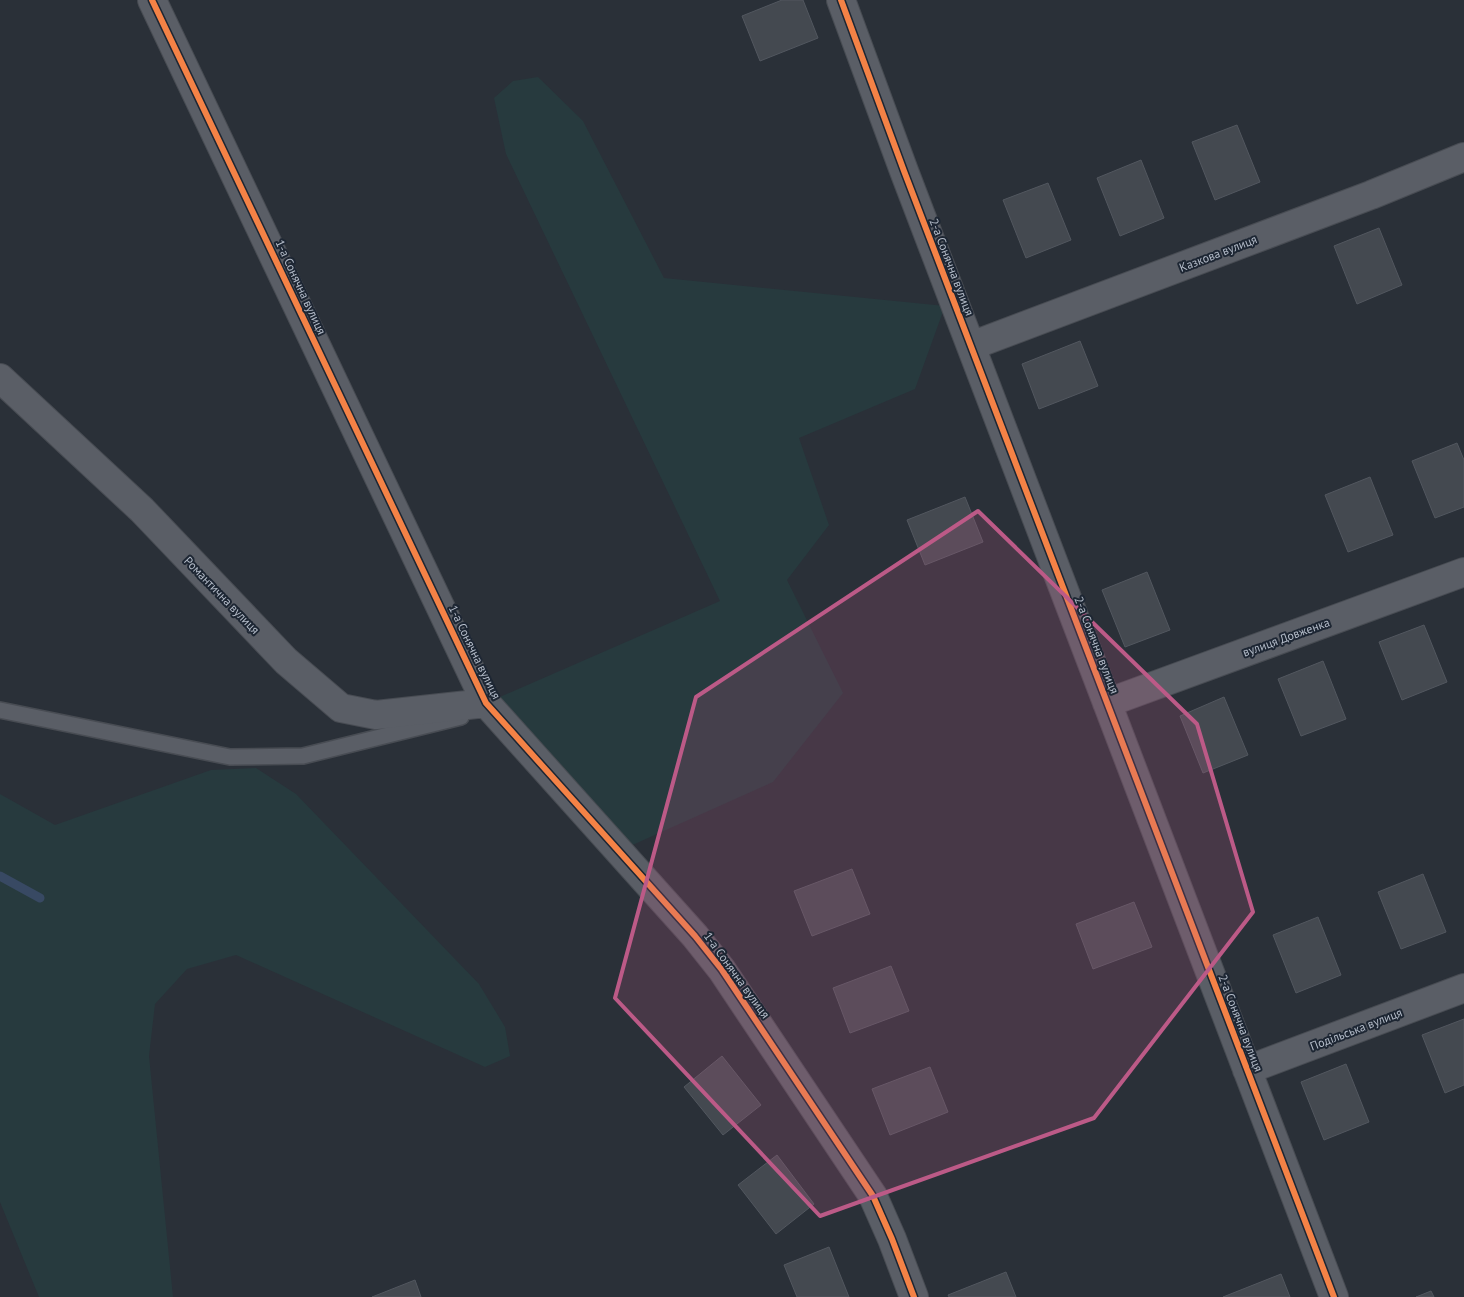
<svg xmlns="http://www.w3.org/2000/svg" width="1464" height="1297" font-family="'PT Sans',sans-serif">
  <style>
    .green { fill: #273a3e }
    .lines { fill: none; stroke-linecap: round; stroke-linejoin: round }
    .stream { stroke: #384963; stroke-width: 9 }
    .building { fill: #444950; stroke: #52575f }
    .lane-casing { stroke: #484c53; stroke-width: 18 }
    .street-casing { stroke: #484c53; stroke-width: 30 }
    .lane { stroke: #5a5e66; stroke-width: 15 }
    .street { stroke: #5a5e66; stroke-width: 28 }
    .cycleway-casing { stroke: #1d2633; stroke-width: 9 }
    .cycleway { stroke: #f48246; stroke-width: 6 }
    .marked { fill: #bc5a87; fill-opacity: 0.2; stroke: #bc5a87; stroke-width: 4; stroke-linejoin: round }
    .labels { text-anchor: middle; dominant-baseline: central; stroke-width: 4; stroke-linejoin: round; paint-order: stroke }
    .street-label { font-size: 12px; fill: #b4bcc9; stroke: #1d2633 }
  </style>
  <rect width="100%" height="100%" fill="#2a3038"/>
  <path class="green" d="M538,77L583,121L664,278L945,306L915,389L799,438L829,525L787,580L843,693L773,782L619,851L486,703L720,601L506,154L494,98L513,81Z
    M256,768L296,794L479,984L505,1027L510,1056L485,1067L236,955L187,969L155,1004L149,1056L173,1297H39L0,1202V794L55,825L211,770Z"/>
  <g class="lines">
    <path class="stream" d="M0,876L40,898"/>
  </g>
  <path class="building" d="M782,0H803L818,38L760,61L742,16Z
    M1237,125L1260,182L1215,200L1192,142Z
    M1141,160L1164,218L1120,236L1097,178Z
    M1048,183L1071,240L1026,258L1003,200Z
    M1379,228L1402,285L1357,304L1334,246Z
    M1080,341L1098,386L1039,409L1022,364Z
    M1457,443L1464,460V507L1435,518L1412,461Z
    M1370,477L1393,535L1348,552L1325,495Z
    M965,497L983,542L925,565L907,520Z
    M1147,572L1170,630L1125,647L1102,590Z
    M1424,625L1447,682L1402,700L1379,642Z
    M1323,661L1346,719L1301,736L1278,679Z
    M1224,697L1248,755L1203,773L1180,716Z
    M852,869L870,914L812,936L794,891Z
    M1423,874L1446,932L1401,949L1378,892Z
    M1134,902L1152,947L1093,969L1076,924Z
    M1318,917L1341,975L1296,993L1273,935Z
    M891,966L909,1011L850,1033L833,988Z
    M1464,1019V1085L1445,1093L1422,1035Z
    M722,1056L761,1105L723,1135L684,1087Z
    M1346,1064L1369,1122L1324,1140L1301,1082Z
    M930,1067L948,1112L890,1135L872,1089Z
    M777,1155L814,1204L776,1234L738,1185Z
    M829,1247L849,1297H797L784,1265Z
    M1006,1272L1016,1297H949L948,1295Z
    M1281,1274L1290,1297H1223Z
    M415,1280L421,1297H372Z
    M1431,1291L1434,1297H1416Z"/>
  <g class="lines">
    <g class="lane-casing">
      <path id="lane" d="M0,710L230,757L303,756L461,717"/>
    </g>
    <g class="street-casing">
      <path id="street" d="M152,0L486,703L695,936L722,970L873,1196L892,1239L914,1297
        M841,0L904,171L1334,1297
        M971,346L1371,195L1464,157
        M0,378L142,510L286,661L341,708L376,715L486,703
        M1107,703L1464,572
        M1247,1070L1464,988"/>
    </g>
    <use href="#lane" class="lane"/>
    <use href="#street" class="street"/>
    <g class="cycleway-casing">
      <path id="cycleway" d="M152,0L486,703L695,936L722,970L873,1196L892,1239L914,1297
        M841,0L904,171L1334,1297"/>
    </g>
    <use href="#cycleway" class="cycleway"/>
  </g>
  <path class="marked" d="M978,511L1197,724L1253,912L1094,1118L820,1216L615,998L696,697Z"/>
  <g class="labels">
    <g class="street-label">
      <text transform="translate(1218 253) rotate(-21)">Казкова вулиця</text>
      <text transform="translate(952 267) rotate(69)">2-а Сонячна вулиця</text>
      <text transform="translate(301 287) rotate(65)">1-а Сонячна вулиця</text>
      <text transform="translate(222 595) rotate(46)">Романтична вулиця</text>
      <text transform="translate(1286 637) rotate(-20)">вулиця Довженка</text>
      <text transform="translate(1097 645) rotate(69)">2-а Сонячна вулиця</text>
      <text transform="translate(475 652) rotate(64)">1-а Сонячна вулиця</text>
      <text transform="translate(737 975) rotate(54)">1-а Сонячна вулиця</text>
      <text transform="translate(1241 1023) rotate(69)">2-а Сонячна вулиця</text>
      <text transform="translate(1356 1029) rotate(-21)">Подільська вулиця</text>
    </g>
  </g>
</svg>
